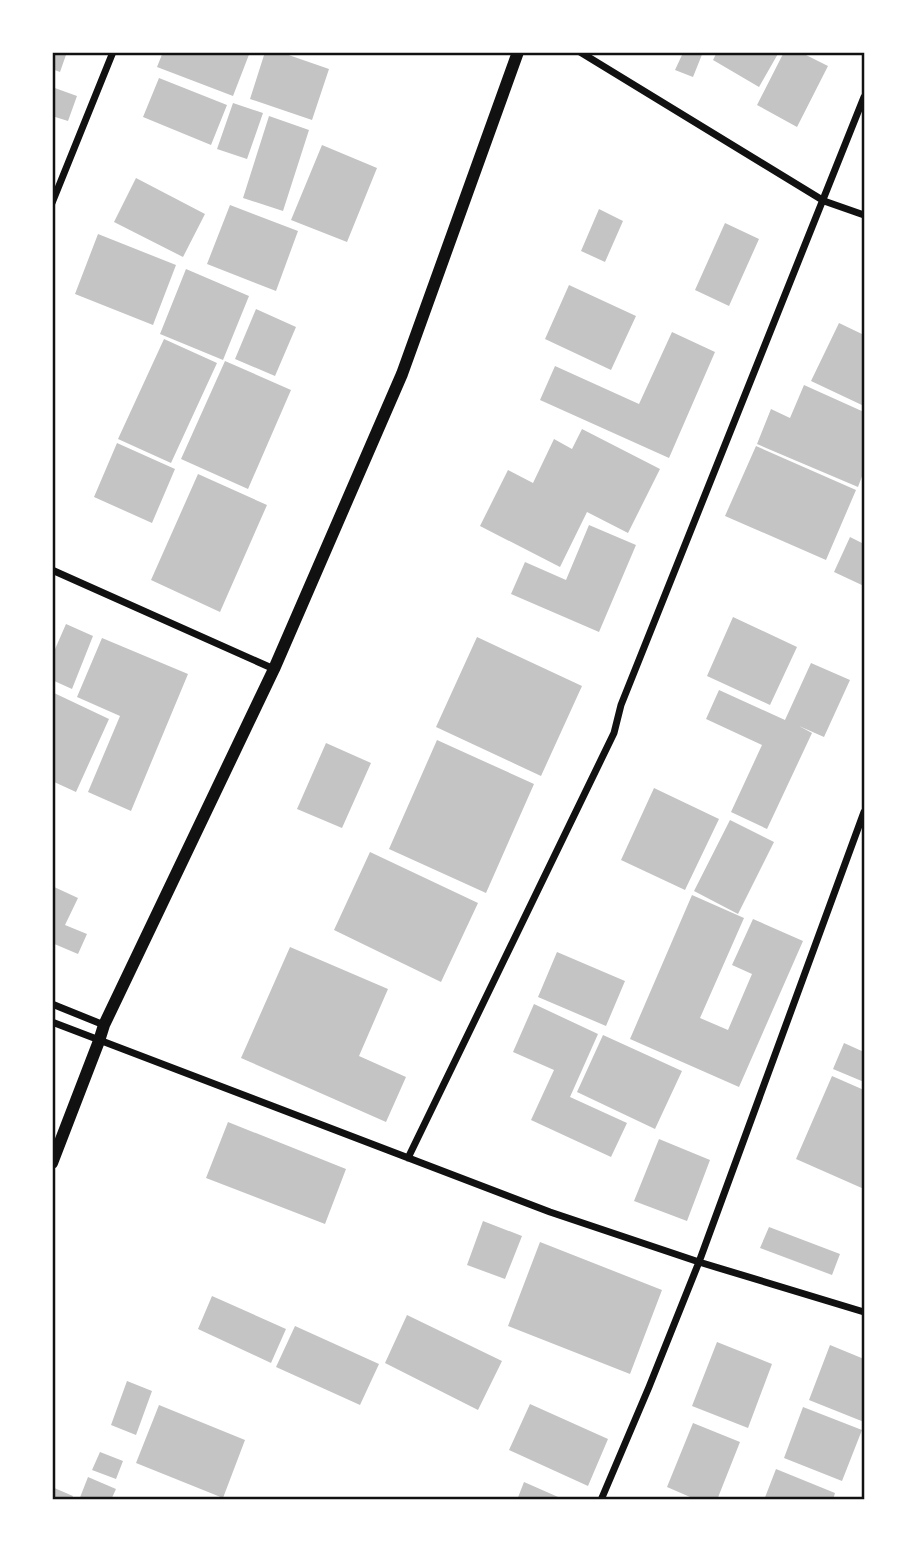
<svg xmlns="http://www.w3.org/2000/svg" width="917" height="1552" font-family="Raleway,sans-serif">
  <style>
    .building { fill: #c4c4c4 }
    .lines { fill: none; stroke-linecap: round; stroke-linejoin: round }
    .minor { stroke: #111; stroke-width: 7 }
    .tertiary { stroke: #111; stroke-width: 12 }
    .neatline { fill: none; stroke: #111; stroke-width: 2.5 }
  </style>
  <rect width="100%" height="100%" fill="#fff"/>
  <path class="building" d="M52,52H67L60,72L52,69Z
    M163,52H250L233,96L157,67Z
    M265,52H280L329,69L312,120L250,99Z
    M677,52H703L693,77L675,70L682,55Z
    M717,52H779L759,87L713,60Z
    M784,52H800L828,66L797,127L757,105Z
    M159,78L227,105L211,145L143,117Z
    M52,87L77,96L68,121L52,116Z
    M233,103L263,113L247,159L217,149Z
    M269,116L309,130L283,211L243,198Z
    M322,145L377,168L347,242L291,220Z
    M136,178L205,214L183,257L114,222Z
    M230,205L298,231L276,291L207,264Z
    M599,209L623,221L605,262L581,251Z
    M725,223L759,239L729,306L695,290Z
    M98,234L176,265L153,325L75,294Z
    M186,269L249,296L223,360L160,334Z
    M569,285L636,316L611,370L545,339Z
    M256,309L296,327L275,376L235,359Z
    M839,323L864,335V406L811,381Z
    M672,332L715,352L669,458L540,400L555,366L639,404Z
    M164,339L217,363L171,463L118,439Z
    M225,361L291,390L248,489L181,459Z
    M804,385L864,412V471L858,487L757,444L771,409L790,418Z
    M582,429L660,469L628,533L587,512L560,567L480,526L508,470L533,483L554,439L572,449Z
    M117,443L175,469L152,523L94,497Z
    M756,446L856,490L826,560L725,516Z
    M198,474L267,505L220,612L151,580Z
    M589,525L636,545L599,632L511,594L525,562L566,580Z
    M850,537L864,544V586L834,572Z
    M733,617L797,647L770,705L707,676Z
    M66,624L93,636L72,689L52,680V656Z
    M477,637L582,686L541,776L436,727Z
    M102,638L188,674L131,811L88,792L120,716L77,697Z
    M811,663L850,680L824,737L799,726L812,733L767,829L731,812L762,745L706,719L719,690L785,720Z
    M52,692L109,719L76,792L52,781Z
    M437,740L534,784L486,893L389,849Z
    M326,743L371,763L342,828L297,809Z
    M654,788L719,819L685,890L621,860Z
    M730,820L774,842L738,914L694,891Z
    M370,852L478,903L441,982L334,930Z
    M52,886L78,898L65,925L87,934L78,954L52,943Z
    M692,895L744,918L700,1018L728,1030L752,974L732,965L753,919L803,941L739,1087L630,1039Z
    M290,947L388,989L359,1056L406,1077L386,1122L241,1058Z
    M557,952L625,981L606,1026L538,997Z
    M534,1004L598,1034L570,1097L627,1123L611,1157L531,1120L554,1070L513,1052Z
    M603,1035L682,1071L655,1129L577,1092Z
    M844,1043L864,1052V1082L833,1069Z
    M832,1076L864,1090V1189L796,1159Z
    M228,1122L346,1169L325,1224L206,1178Z
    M659,1139L710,1160L687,1221L634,1201Z
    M483,1221L522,1236L505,1279L467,1265Z
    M769,1227L840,1254L832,1275L760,1248Z
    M540,1242L662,1290L630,1374L508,1326Z
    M212,1296L286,1329L271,1363L198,1329Z
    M407,1315L502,1361L478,1410L385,1363Z
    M295,1326L379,1364L360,1405L276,1367Z
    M717,1342L772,1364L748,1428L692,1406Z
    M830,1345L864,1359V1422L809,1400Z
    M127,1381L152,1391L136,1435L111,1425Z
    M530,1404L608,1439L588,1486L509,1450Z
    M159,1405L245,1440L223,1498L136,1463Z
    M803,1407L862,1430L842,1481L784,1458Z
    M693,1423L740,1442L717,1500H697L667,1487Z
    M100,1452L123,1461L116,1479L92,1470Z
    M776,1469L835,1493L833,1500H764Z
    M88,1477L116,1489L111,1500H79Z
    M524,1482L565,1500H517Z
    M52,1487L73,1496L71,1500H52Z"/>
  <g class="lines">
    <path class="minor" d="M580,52L824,201L864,215
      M52,203L113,52
      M52,570L274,669
      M52,1004L104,1025
      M52,1022L550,1212L699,1262L864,1312
      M408,1158L614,733L621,705L864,97
      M601,1500L649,1387L699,1262L864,812"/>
    <path class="tertiary" d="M52,1163L99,1041L104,1025L274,669L402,374L518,52"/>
  </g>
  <rect width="917" height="1552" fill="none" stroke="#ffffff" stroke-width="108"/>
  <rect x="54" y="54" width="809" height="1444" class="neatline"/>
</svg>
